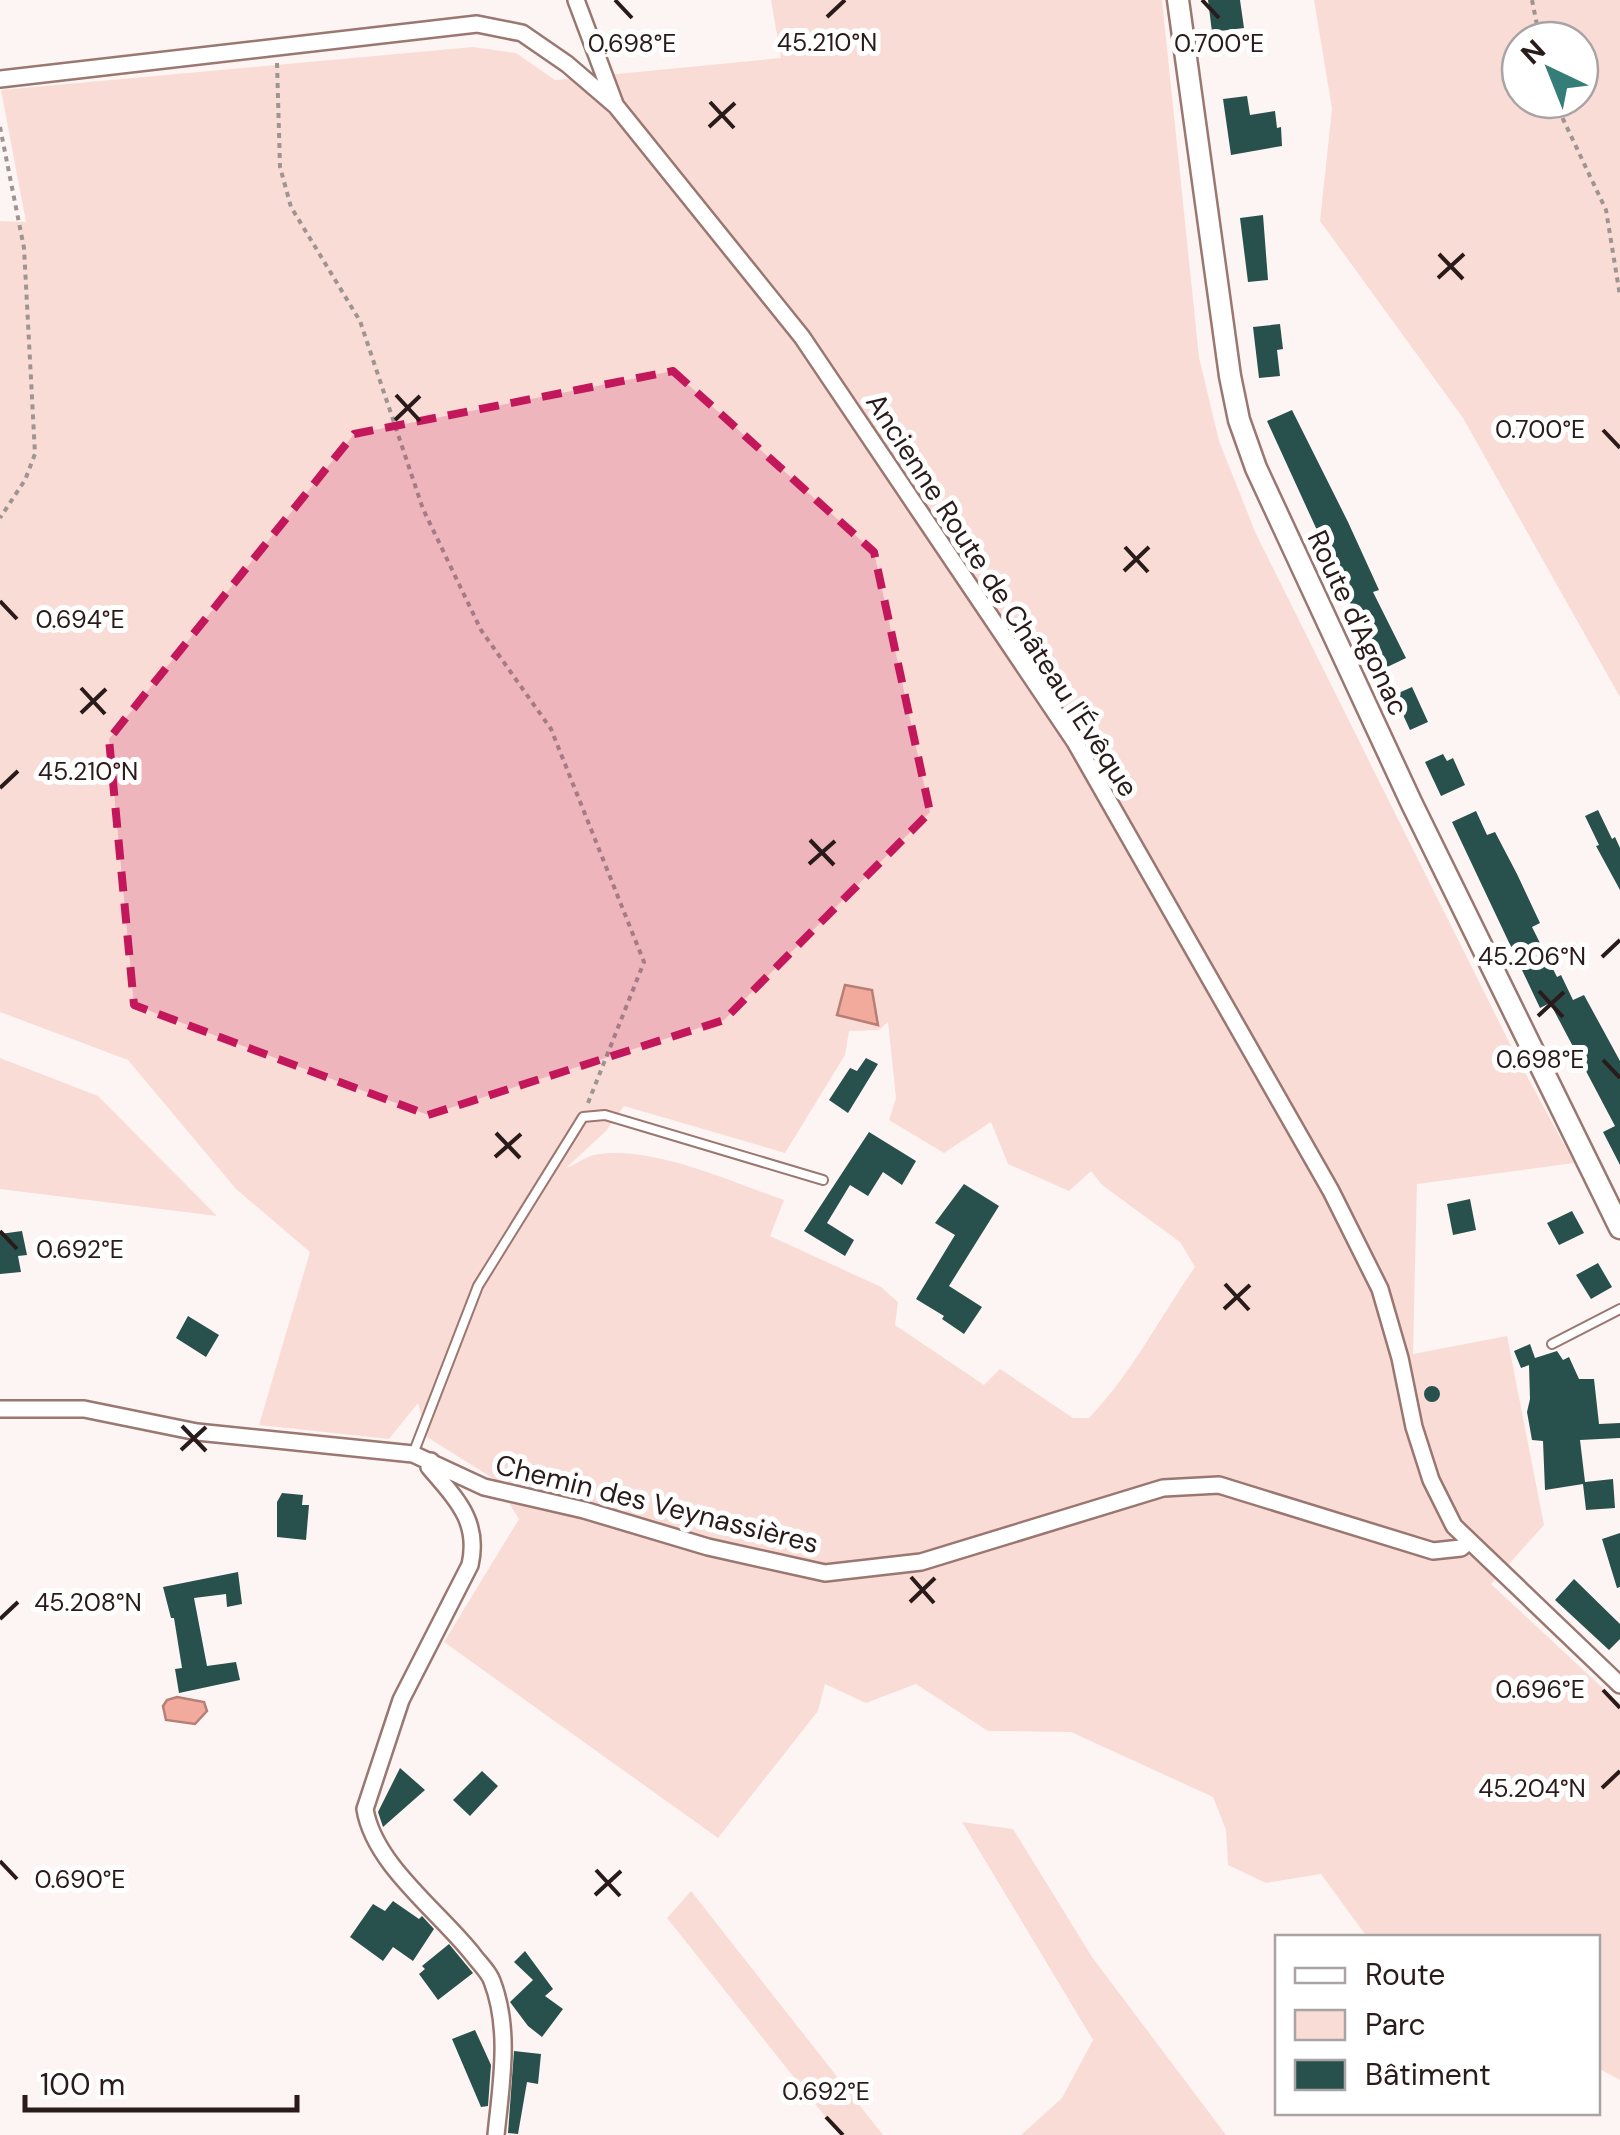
<svg xmlns="http://www.w3.org/2000/svg" width="1620" height="2135" font-family="'DM Sans',sans-serif">
  <style>
    .green { fill: #fadcd6; fill-rule: evenodd }
    .water { fill: #f2aa9d; stroke: #b67f75; stroke-width: 2.5 }
    .building { fill: #28514d }
    .lines { fill: none; stroke-linecap: round; stroke-linejoin: round }
    .lane-casing { stroke: #9a7770; stroke-width: 12 }
    .street-casing { stroke: #9a7770; stroke-width: 20 }
    .secondary-casing { stroke: #9a7770; stroke-width: 25 }
    .path { stroke: #9e9492; stroke-width: 4; stroke-dasharray: 5 5; stroke-linecap: butt }
    .lane { stroke: #fff; stroke-width: 8 }
    .street { stroke: #fff; stroke-width: 15 }
    .secondary { stroke: #fff; stroke-width: 20 }
    .marked { fill: #c2185b; fill-opacity: 0.2; stroke: #c2185b; stroke-width: 8; stroke-dasharray: 20 12; stroke-linejoin: round }
    .ticks { fill: none; stroke: #291b19; stroke-width: 4 }
    .labels { text-anchor: middle; dominant-baseline: central; stroke-width: 10; stroke-linejoin: round; paint-order: stroke }
    .street-label { font-size: 28px; fill: #291b19; stroke: #fff }
    .ticks-label { font-size: 25px; text-anchor: middle; fill: #291b19; stroke: #fff; stroke-width: 10; stroke-linejoin: round; paint-order: stroke }
  </style>
  <rect width="100%" height="100%" fill="#fdf5f3"/>
  <path class="green" d="M771,0H1162L1199,357L1219,441L1256,534L1513,1050L1574,1163L1417,1184L1413,1354L1507,1336L1544,1525L1491,1584L1620,1704V2080L1598,2068V1938L1367,1937L1321,1874L1266,1883L1228,1865L1226,1830L1213,1797L1071,1732L988,1731L916,1684L866,1703L825,1684L818,1711L718,1838L444,1642L519,1519L494,1479L427,1437L418,1403L389,1439L259,1425L310,1252L236,1189L128,1060L0,1012V221L26,222L1,90L473,47L516,53L555,80L781,58ZM888,1022L896,1098L889,1120L944,1153L991,1122L1008,1164L1069,1191L1091,1171L1102,1185L1180,1242L1195,1267C1160,1317 1132,1373 1089,1418H1073L1000,1369L984,1385L895,1325L898,1302L881,1287L770,1236L784,1200C731,1182 650,1144 594,1155C585,1157 575,1165 566,1168L606,1131L624,1106L785,1153L845,1055L849,1031L879,1030Z
    M1314,0H1620V697L1463,418L1320,221L1332,109ZM1580,40V100H1520V40Z
    M0,1058L98,1096L217,1216L0,1189Z
    M962,1822L1013,1829L1092,1957L1226,2135H1021L1062,2098L1093,2040Z
    M691,1891L883,2135H840L667,1918Z"/>
  <path class="water" d="M845,985L872,990L878,1025L837,1015Z
    M177,1697L204,1702L207,1711L195,1724L166,1720L163,1706L167,1700Z"/>
  <path class="building" d="M1208,0H1240L1244,28L1212,32Z
    M1247,96L1250,115L1275,111L1277,128L1281,127L1282,146L1231,155L1223,99Z
    M1263,215L1268,280L1248,282L1240,218Z
    M1280,324L1283,349L1277,350L1280,376L1259,378L1253,327Z
    M1292,410L1348,522L1379,590L1373,592L1406,658L1381,670L1267,421Z
    M1412,687L1428,722L1410,730L1394,695Z
    M1443,754L1447,761L1453,758L1465,785L1441,796L1425,762Z
    M1598,810L1612,839L1615,837L1620,848V890L1596,846L1599,845L1585,816Z
    M1476,811L1487,835L1495,832L1517,874L1540,923L1532,927L1557,977L1561,975L1573,1000L1584,995L1620,1061V1165L1603,1132L1615,1126L1550,1003L1540,1008L1452,822Z
    M866,1058L878,1064L848,1113L829,1100L850,1068L857,1071Z
    M869,1132L916,1161L902,1185L883,1172L868,1196L850,1185L827,1223L854,1240L845,1256L804,1231Z
    M964,1184L999,1206L949,1286L982,1307L964,1334L942,1319L944,1316L916,1299L955,1235L935,1223Z
    M1470,1199L1476,1230L1453,1235L1447,1204Z
    M1572,1211L1584,1233L1559,1245L1547,1223Z
    M22,1231L27,1255L18,1256L21,1272L0,1274V1234Z
    M1598,1263L1612,1287L1591,1299L1576,1275Z
    M188,1316L219,1335L206,1357L176,1338Z
    M1530,1344L1535,1358L1557,1351L1563,1360L1569,1357L1579,1379H1594L1599,1424L1620,1423V1438L1580,1440L1585,1482L1613,1479L1615,1508L1586,1510L1583,1484L1545,1490L1543,1441L1532,1440L1527,1412L1530,1399L1529,1365L1521,1368L1514,1351Z
    M1424 1394a8 8 0 1 1 16 0a8 8 0 1 1-16 0Z
    M282,1493L303,1495L302,1505H309L306,1540L277,1537V1502Z
    M1620,1533V1587L1617,1588L1602,1539Z
    M238,1572L242,1604L227,1607L226,1594L194,1598L207,1666L236,1662L240,1680L179,1693L175,1669L182,1668L174,1618H171L163,1587Z
    M1574,1579L1620,1624V1639L1609,1650L1555,1600Z
    M400,1768L425,1790L383,1827L378,1812Z
    M482,1771L498,1786L470,1816L453,1800Z
    M393,1901L419,1919L422,1916L434,1929L413,1961L393,1947L383,1961L350,1937L373,1904L385,1911Z
    M449,1944L473,1973L438,2000L419,1974L425,1969L422,1966Z
    M525,1951L553,1989L545,1996L563,2009L542,2037L528,2026L510,2002L533,1980L514,1962Z
    M475,2030L491,2065L488,2106L481,2107L452,2039Z
    M514,2051L541,2054L538,2084L527,2082L518,2134L508,2133Z"/>
  <g class="lines">
    <g class="lane-casing">
      <path id="lane" d="M1552,1344L1620,1309
        M413,1454L478,1286L583,1117L605,1115L823,1180"/>
    </g>
    <g class="street-casing">
      <path id="street" d="M576,0L615,104
        M0,79L477,24L522,33L567,64L616,106L802,337L1075,742L1331,1191L1380,1289L1400,1358L1414,1427L1431,1480L1454,1526L1620,1685
        M0,1409H84L197,1432L413,1454L484,1487L584,1510L708,1547L825,1573L921,1562L1163,1488L1219,1485L1433,1551L1461,1548L1468,1542
        M431,1461L429,1467C456,1499 480,1521 470,1565L401,1700L365,1809C374,1865 440,1912 474,1956C480,1964 489,1972 492,1981C511,2030 501,2085 496,2135"/>
    </g>
    <g class="secondary-casing">
      <path id="secondary" d="M1178,0L1230,376L1239,420L1256,468L1411,802L1620,1228"/>
    </g>
    <path class="path" d="M1532,0L1540,40
      M277,63L280,167L291,207L360,321L423,509L481,630L551,729L644,962L588,1103
      M1554,100L1606,210L1620,296
      M0,127L24,248L35,454L25,480L0,518"/>
    <use href="#lane" class="lane"/>
    <use href="#street" class="street"/>
    <use href="#secondary" class="secondary"/>
  </g>
  <path class="marked" d="M673,371L874,552L930,812L724,1020L428,1115L134,1005L109,739L354,434Z"/>
  <path class="ticks" d="M615,0L632,18M1202,0L1219,18M827,17L845,0M710,102L734,128M709,127L735,103M1439,254L1463,279M1438,278L1464,254M396,395L420,421M395,420L420,396M1603,430L1620,448M1125,547L1148,572M1124,571L1149,547M0,601L17,619M81,688L105,714M81,713L106,689M0,788L18,771M810,840L834,865M809,864L835,841M1602,957L1620,940M1539,991L1563,1017M1538,1016L1564,992M1603,1060L1620,1078M496,1133L520,1158M495,1157L521,1134M0,1231L17,1249M1225,1284L1249,1310M1224,1309L1250,1285M182,1426L206,1451M181,1450L206,1427M911,1577L934,1603M910,1602L935,1578M0,1619L18,1602M1603,1690L1620,1708M1602,1788L1620,1771M0,1861L17,1879M596,1870L620,1896M595,1895L621,1871M826,2117L843,2135"/>
  <g class="labels">
    <g class="street-label">
      <text transform="translate(1002 595) rotate(57)">Ancienne Route de Château l'Évêque</text>
      <text transform="translate(1358 623) rotate(65)">Route d'Agonac</text>
      <text transform="translate(657 1504) rotate(14)">Chemin des Veynassières</text>
    </g>
  </g>
  <g class="ticks-label">
    <text x="827" y="51">45.210°N</text>
    <text x="632" y="52">0.698°E</text>
    <text x="1219" y="52">0.700°E</text>
    <text x="1540" y="438">0.700°E</text>
    <text x="80" y="628">0.694°E</text>
    <text x="88" y="780">45.210°N</text>
    <text x="1532" y="965">45.206°N</text>
    <text x="1540" y="1068">0.698°E</text>
    <text x="80" y="1258">0.692°E</text>
    <text x="88" y="1611">45.208°N</text>
    <text x="1540" y="1698">0.696°E</text>
    <text x="1532" y="1797">45.204°N</text>
    <text x="80" y="1888">0.690°E</text>
    <text x="826" y="2100">0.692°E</text>
  </g>
  <rect x="1275" y="1935" width="325" height="180" fill="#ffffff" stroke="#a9a4a3" stroke-width="2.5"/>
  <rect x="1295" y="1968" width="50" height="15" fill="#ffffff" stroke="#a9a4a3" stroke-width="2.5"/>
  <text x="1365" y="1985" font-size="30" fill="#291b19">Route</text>
  <rect x="1295" y="2010" width="50" height="30" fill="#fadcd6" stroke="#a9a4a3" stroke-width="2.5"/>
  <text x="1365" y="2035" font-size="30" fill="#291b19">Parc</text>
  <rect x="1295" y="2060" width="50" height="30" fill="#28514d" stroke="#a9a4a3" stroke-width="2.5"/>
  <text x="1365" y="2085" font-size="30" fill="#291b19">Bâtiment</text>
  <g transform="translate(1550 70) rotate(317)"><circle r="48" fill="#ffffff" stroke="#a9a4a3" stroke-width="2.5"/>
  <path d="M0-8L18 38L0 25L-18 38Z" fill="#357d78"/>
  <text y="-15" font-size="28" font-weight="bold" text-anchor="middle" fill="#291b19">N</text>
  </g>
  <path d="M25 2095v15h272v-15" fill="none" stroke="#291b19" stroke-width="5"/>
  <text x="40" y="2095" font-size="30" fill="#291b19" stroke="#ffffff" stroke-width="8" paint-order="stroke">100 m</text>
</svg>
